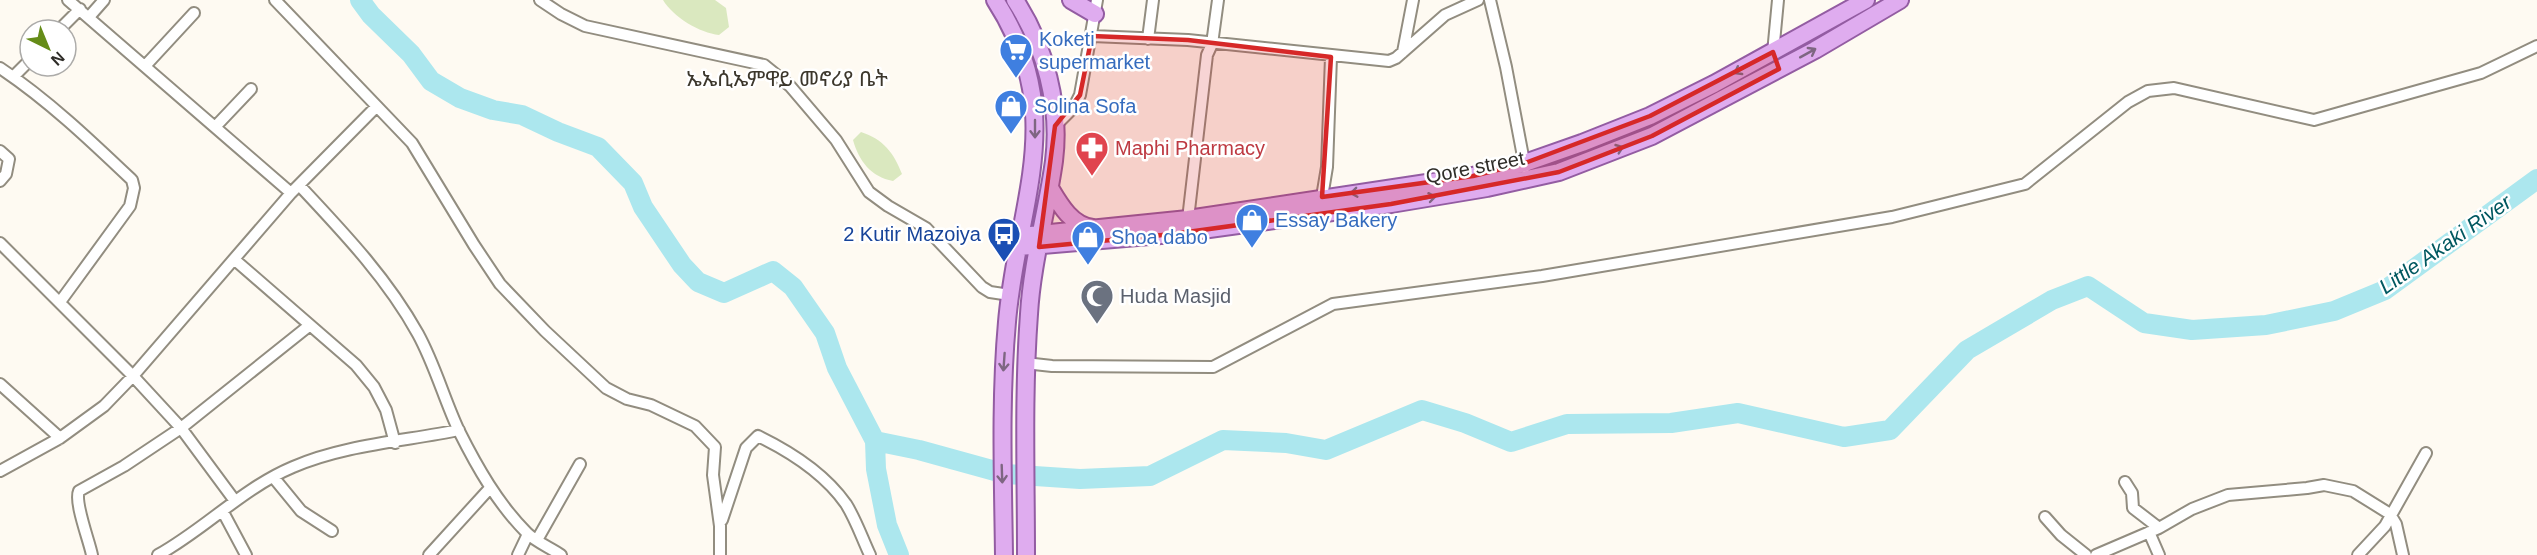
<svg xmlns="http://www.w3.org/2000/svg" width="2537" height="555" font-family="Helvetica,'Noto Sans Ethiopic',sans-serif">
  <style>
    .green { fill: #dae8bf }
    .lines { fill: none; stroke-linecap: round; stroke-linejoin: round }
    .river { stroke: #ace7ee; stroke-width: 20 }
    .street-casing { stroke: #928d80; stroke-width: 14 }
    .primary-casing { stroke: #935ca2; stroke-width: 20 }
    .street { stroke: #fff; stroke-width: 10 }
    .primary { stroke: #dfacef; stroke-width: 16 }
    .oneway { stroke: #7e6682 }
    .marked { fill: #d62828; fill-opacity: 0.2; stroke: #d62828; stroke-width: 4.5; stroke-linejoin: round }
    .labels { text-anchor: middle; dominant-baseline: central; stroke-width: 5; stroke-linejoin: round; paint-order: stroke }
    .shop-label { font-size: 20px; fill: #366cbe; stroke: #fff; text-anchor: start }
    .health-label { font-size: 20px; fill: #be3a42; stroke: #fff; text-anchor: start }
    .street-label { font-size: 20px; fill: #2f2d28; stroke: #fff }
    .transit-label { font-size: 20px; fill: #164399; stroke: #fff; text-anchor: end }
    .worship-label { font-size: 20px; fill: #5b616d; stroke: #fff; text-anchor: start }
    .neighbourhood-label { font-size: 21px; fill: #3c372c; stroke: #fff }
    .water-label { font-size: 21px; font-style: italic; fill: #005860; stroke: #fff }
  </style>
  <rect width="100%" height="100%" fill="#fefaf2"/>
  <path class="green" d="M663,0H715L726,8L729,27L719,35C700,33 673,17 663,0Z
    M861,132C883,139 894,153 902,174L893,181C871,177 859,161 853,140Z"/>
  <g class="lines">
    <path class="river" d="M360,0L371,15L411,54L431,81L460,98L493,110L522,115L558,132L598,147L633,183L643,207L682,265L698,282L724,293L773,271L793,287L825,333L837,368L875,441L876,469L887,525L899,555
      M875,441L919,450L1006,474L1080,479L1150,476L1223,440L1286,443L1326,450L1422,410L1465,423L1511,442L1567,424L1671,423L1738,413L1844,437L1890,430L1967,350L2052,300L2088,286L2144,323L2192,330L2266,325L2334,311L2385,290L2537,179"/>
    <g class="street-casing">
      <path id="street" d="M68,0L291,193
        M275,0L412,143L474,245L500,284L545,331L606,388L627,399L651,405L695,426L715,447L713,475L720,526V555
        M540,0L561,14L585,26L764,65L790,86L836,140L869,192L888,206L926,228L982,287L990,292L1010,295
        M1490,0L1506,67L1525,167
        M89,17L104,0
        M59,30L80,9
        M1092,36L1188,40L1389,61L1396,58L1445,15L1478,0
        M1148,39L1153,0
        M1403,52L1413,0
        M1773,53L1778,0
        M145,66L194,13
        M0,68C48,100 91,141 132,180L134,188L130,206L60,302
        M13,77L30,60
        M1055,126L1074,107L1080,95L1097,0
        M215,127L251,89
        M0,151L9,159L6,174L0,181
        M299,185C343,232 387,278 418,334C435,365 444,399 459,431C477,467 498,504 527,533C536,542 551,548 561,555
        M1322,197L1327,167L1331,57
        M1188,219L1207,55L1212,44L1218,0
        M0,243L133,376L181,428L235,501
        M235,260L356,365L374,387L386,410L395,443
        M1025,363L1052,366L1213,367L1333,304L1542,276L1892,217L2025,184L2128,102L2148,91L2174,88L2314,120L2481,73L2537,46
        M0,384L60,438
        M0,471L60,438L104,406L133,376L291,193L376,107
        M274,478L301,511L332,531
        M2125,482L2132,493L2133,508L2159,528
        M223,512L246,555
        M2045,517L2061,535L2086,555
        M722,520L746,448L758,436C791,452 825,474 846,504C856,520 862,538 870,555
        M2149,532L2159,555
        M537,540L580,464
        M92,555C89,540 74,502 79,491L124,466L181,428L310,325
        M158,555C205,529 243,488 293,467C343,445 405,441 459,430
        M429,555L490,488
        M518,555L528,534
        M2096,555L2159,528L2192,509L2228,495L2307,488L2324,485L2353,491L2390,514L2396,524L2403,555
        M2358,555L2385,526L2426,453"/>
    </g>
    <g class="primary-casing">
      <path id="primary" d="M995,0C1070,116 1017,202 1007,322C1000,400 1003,477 1004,555
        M1015,0C1045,46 1061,106 1054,161C1047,212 1032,262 1029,314C1023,394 1026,474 1026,555
        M1071,0L1095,14
        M1050,188C1060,205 1072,226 1093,228
        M1021,236L1188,219L1473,176L1525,163L1582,143L1650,116L1714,84L1866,0
        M1019,247L1173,234L1391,204L1487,188L1559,172L1652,136L1815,50L1900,0"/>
    </g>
    <use href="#street" class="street"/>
    <use href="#primary" class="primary"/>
  </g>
  <defs><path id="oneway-shaft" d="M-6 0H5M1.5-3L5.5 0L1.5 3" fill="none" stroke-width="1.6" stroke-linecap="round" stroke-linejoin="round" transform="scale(1.5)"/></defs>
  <g class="oneway">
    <use href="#oneway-shaft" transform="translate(1808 53) rotate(-29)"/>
    <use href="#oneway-shaft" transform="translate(1742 69) rotate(151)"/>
    <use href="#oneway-shaft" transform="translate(1035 129) rotate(90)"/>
    <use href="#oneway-shaft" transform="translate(1615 150) rotate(-21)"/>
    <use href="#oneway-shaft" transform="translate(1359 192) rotate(172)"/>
    <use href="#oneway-shaft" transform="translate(1427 198) rotate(-10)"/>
    <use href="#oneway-shaft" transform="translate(1004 362) rotate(94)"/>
    <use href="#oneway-shaft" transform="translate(1002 474) rotate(88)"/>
  </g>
  <path class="marked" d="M1092,36L1188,40L1331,57L1322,197L1473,176L1525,163L1650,116L1773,52L1779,69L1652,136L1559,172L1391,204L1173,234L1039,247L1055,126L1080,95Z"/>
  <defs>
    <g id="supermarket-pin" transform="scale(1.725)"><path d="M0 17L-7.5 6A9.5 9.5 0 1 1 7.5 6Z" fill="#3f7fe0" stroke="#fff"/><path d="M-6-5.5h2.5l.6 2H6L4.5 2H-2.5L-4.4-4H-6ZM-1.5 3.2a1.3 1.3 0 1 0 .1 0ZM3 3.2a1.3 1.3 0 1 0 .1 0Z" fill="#fff"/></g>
    <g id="shop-pin" transform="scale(1.725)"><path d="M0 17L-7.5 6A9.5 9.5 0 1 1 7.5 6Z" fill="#3f7fe0" stroke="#fff"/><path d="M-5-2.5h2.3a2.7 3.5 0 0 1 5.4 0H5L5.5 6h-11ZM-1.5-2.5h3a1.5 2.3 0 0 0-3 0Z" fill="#fff"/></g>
    <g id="pharmacy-pin" transform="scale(1.725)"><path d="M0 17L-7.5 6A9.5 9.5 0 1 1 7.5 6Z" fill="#e0444e" stroke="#fff"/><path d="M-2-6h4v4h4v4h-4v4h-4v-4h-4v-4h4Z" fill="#fff"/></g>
    <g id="bus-pin" transform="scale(1.725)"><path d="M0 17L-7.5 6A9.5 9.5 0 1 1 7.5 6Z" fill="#1a4fb4" stroke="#fff"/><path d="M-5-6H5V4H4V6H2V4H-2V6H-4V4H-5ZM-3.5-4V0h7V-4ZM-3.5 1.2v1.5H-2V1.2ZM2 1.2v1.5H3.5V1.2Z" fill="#fff"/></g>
    <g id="mosque-pin" transform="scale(1.725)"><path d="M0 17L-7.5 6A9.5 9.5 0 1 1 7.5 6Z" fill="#6b7280" stroke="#fff"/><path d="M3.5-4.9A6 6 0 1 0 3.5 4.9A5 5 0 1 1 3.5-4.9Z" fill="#fff"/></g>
  </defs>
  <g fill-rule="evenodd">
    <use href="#supermarket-pin" x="1016" y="50"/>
    <use href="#shop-pin" x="1011" y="106"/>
    <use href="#pharmacy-pin" x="1092" y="148"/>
    <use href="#shop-pin" x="1252" y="220"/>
    <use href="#bus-pin" x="1004" y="234"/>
    <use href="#shop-pin" x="1088" y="237"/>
    <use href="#mosque-pin" x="1097" y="296"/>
  </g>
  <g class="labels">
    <g class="shop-label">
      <text x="1039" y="39">Koketi<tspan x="1039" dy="23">supermarket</tspan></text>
      <text x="1034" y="106">Solina Sofa</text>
      <text x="1275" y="220">Essay Bakery</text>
      <text x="1111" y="237">Shoa dabo</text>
    </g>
    <g class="health-label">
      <text x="1115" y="148">Maphi Pharmacy</text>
    </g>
    <g class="street-label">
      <text transform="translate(1475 167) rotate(-11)">Qore street</text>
    </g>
    <g class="transit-label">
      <text x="981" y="234">2 Kutir Mazoiya</text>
    </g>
    <g class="worship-label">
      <text x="1120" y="296">Huda Masjid</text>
    </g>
    <g class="neighbourhood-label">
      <text x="787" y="78">ኤኤሲኤምዋይ መኖሪያ ቤት</text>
    </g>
    <g class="water-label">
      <text transform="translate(2445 244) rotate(-35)">Little Akaki River</text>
    </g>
  </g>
  <g transform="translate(48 48) rotate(137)"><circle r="28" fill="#ffffff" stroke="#acaba9" stroke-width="1.5"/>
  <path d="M0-4.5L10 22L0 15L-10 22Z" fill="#658c18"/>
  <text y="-9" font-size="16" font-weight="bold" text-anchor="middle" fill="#2f2d28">N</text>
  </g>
</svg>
